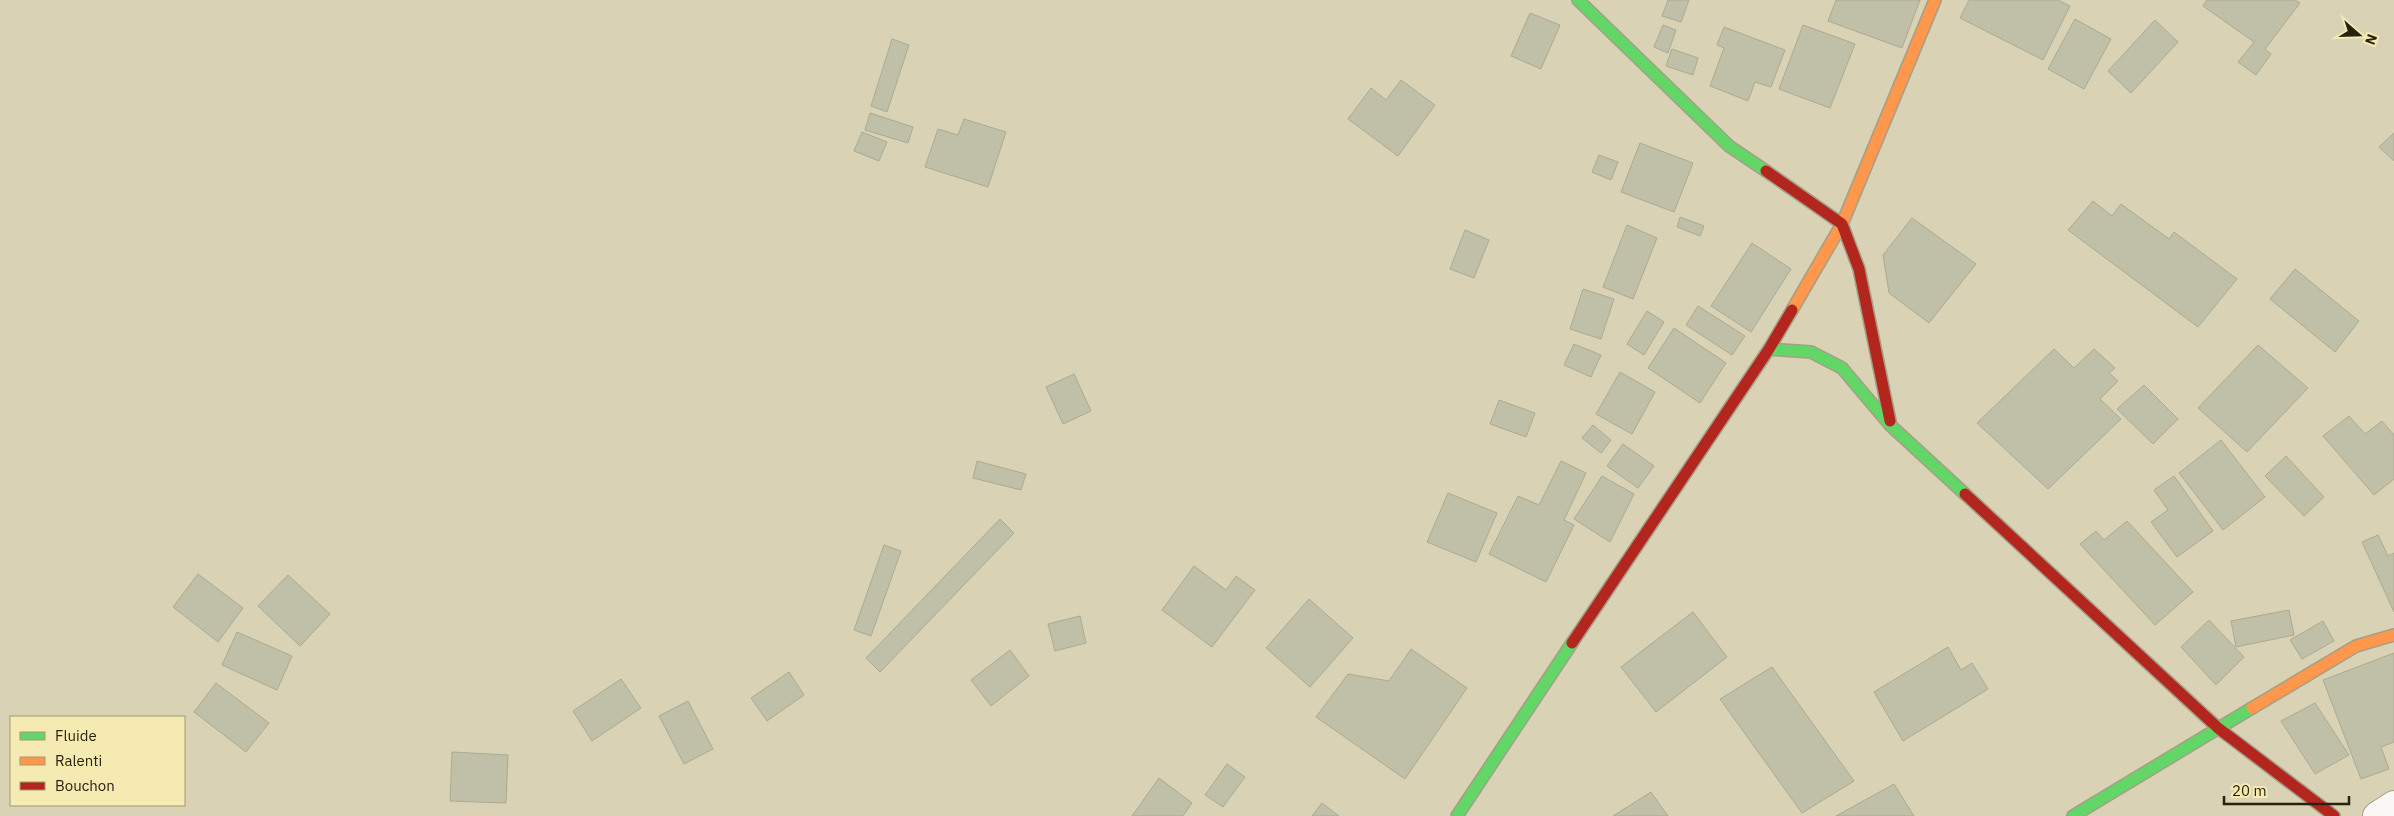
<svg xmlns="http://www.w3.org/2000/svg" width="2394" height="816" font-family="'IBM Plex Sans',sans-serif">
  <style>
    .building { fill: #c0bfa7; stroke: #abaa92 }
    .lines { fill: none; stroke-linecap: round; stroke-linejoin: round }
    .street-casing { stroke: #a49f87; stroke-width: 30 }
    .fast-casing { stroke: #a49f87; stroke-width: 14 }
    .slow-casing { stroke: #a49f87; stroke-width: 14 }
    .jam-casing { stroke: #a49f87; stroke-width: 14 }
    .street { stroke: #f9f8f4; stroke-width: 28 }
    .fast { stroke: #63d668; stroke-width: 11 }
    .slow { stroke: #ff974d; stroke-width: 11 }
    .jam { stroke: #b3261e; stroke-width: 11 }
  </style>
  <rect width="100%" height="100%" fill="#d9d2b4"/>
  <path class="building" d="M1668,0H1689L1681,22L1662,16Z
    M1836,0H1920L1902,48L1828,21Z
    M1969,0H2058L2070,6L2043,60L1960,18Z
    M2207,0H2295L2300,3L2265,49L2271,54L2256,75L2238,62L2254,42L2203,6Z
    M1530,13L1560,25L1541,69L1511,56Z
    M2075,19L2111,39L2084,89L2048,69Z
    M2155,20L2178,42L2131,93L2108,71Z
    M1663,25L1676,30L1668,53L1654,47Z
    M1803,25L1855,44L1830,108L1779,89Z
    M1724,27L1785,50L1771,87L1755,82L1748,101L1710,86L1724,48L1717,45Z
    M892,39L909,45L887,112L871,106Z
    M1672,49L1698,58L1693,75L1666,66Z
    M1401,80L1435,105L1398,156L1348,119L1371,88L1386,100Z
    M870,113L913,127L908,143L865,130Z
    M964,119L1006,132L988,187L925,167L938,129L958,135Z
    M862,132L887,142L879,161L854,151Z
    M2394,133V161L2379,147Z
    M1640,143L1693,163L1674,212L1621,192Z
    M1599,155L1618,162L1611,180L1592,172Z
    M2093,201L2112,216L2121,204L2169,239L2174,232L2237,279L2198,327L2068,230Z
    M1680,217L1704,226L1700,236L1677,227Z
    M1912,218L1976,264L1929,323L1889,293L1883,255Z
    M1627,225L1657,238L1633,299L1603,287Z
    M1465,230L1489,240L1474,278L1450,269Z
    M1752,243L1791,269L1751,332L1711,306Z
    M2295,269L2359,321L2335,352L2270,299Z
    M1583,289L1614,299L1601,339L1570,329Z
    M1698,306L1745,336L1732,355L1686,325Z
    M1647,311L1664,322L1644,355L1627,344Z
    M1674,328L1726,363L1700,403L1648,368Z
    M1574,344L1601,355L1591,377L1564,365Z
    M2258,345L2308,388L2247,452L2198,408Z
    M2054,349L2074,368L2094,349L2115,368L2109,373L2118,381L2100,399L2121,419L2048,489L1977,423Z
    M1620,372L1655,392L1632,434L1596,414Z
    M1074,374L1091,411L1063,424L1046,387Z
    M2144,385L2178,419L2153,444L2117,409Z
    M1499,400L1535,413L1526,437L1490,424Z
    M2349,416L2365,434L2382,421L2394,435V479L2374,495L2323,436Z
    M1593,425L1611,440L1601,453L1582,438Z
    M2221,440L2265,497L2223,530L2179,473Z
    M1623,444L1654,466L1638,488L1607,466Z
    M2286,456L2324,497L2304,516L2265,476Z
    M977,461L1026,474L1021,490L973,478Z
    M1561,461L1586,473L1564,520L1574,525L1546,582L1489,554L1518,496L1539,505Z
    M1602,476L1634,494L1610,542L1574,519Z
    M2174,476L2213,531L2177,557L2151,522L2168,510L2154,490Z
    M1448,493L1497,513L1476,562L1427,542Z
    M1000,519L1014,533L880,672L866,658Z
    M2127,521L2193,592L2155,625L2080,544L2096,531L2104,540Z
    M2378,535L2388,556L2394,553V612L2362,542Z
    M884,545L901,551L871,636L854,630Z
    M1194,566L1226,590L1236,576L1255,590L1212,647L1162,610Z
    M198,574L243,608L218,642L173,607Z
    M288,575L330,614L300,646L258,606Z
    M1309,599L1353,638L1310,687L1266,648Z
    M2289,610L2294,635L2236,647L2231,621Z
    M1693,612L1727,657L1656,712L1621,667Z
    M1080,616L1086,643L1055,651L1048,624Z
    M2209,620L2244,657L2216,685L2181,647Z
    M2323,621L2334,641L2302,659L2290,640Z
    M237,632L292,656L277,690L222,665Z
    M1948,647L1961,670L1972,663L1988,689L1903,741L1874,692Z
    M1411,649L1467,688L1405,779L1316,717L1348,674L1389,681Z
    M1010,650L1029,676L991,706L971,680Z
    M2394,653V742L2381,747L2389,769L2361,779L2323,680Z
    M1772,667L1854,781L1802,813L1720,699Z
    M789,672L804,695L767,721L751,698Z
    M621,679L641,708L592,741L573,711Z
    M216,683L269,723L246,752L194,712Z
    M688,701L713,749L684,764L659,716Z
    M2315,703L2349,755L2315,774L2281,721Z
    M452,752L508,755L506,803L450,801Z
    M1227,764L1245,777L1223,807L1205,795Z
    M1159,778L1192,803L1183,816H1132Z
    M1894,784L1914,816H1836Z
    M1651,792L1668,816H1613Z
    M1322,803L1339,816H1312Z"/>
  <g class="lines">
    <g class="street-casing">
      <path id="street" d="M2377,816L2394,805"/>
    </g>
    <g class="fast-casing">
      <path id="fast" d="M1578,0L1729,146L1766,171
        M1769,349L1811,352L1842,368L1890,425L1965,494
        M1457,816L1572,643
        M2073,816L2252,708"/>
    </g>
    <g class="slow-casing">
      <path id="slow" d="M1792,310L1842,224L1935,0
        M2252,708L2356,646L2394,635"/>
    </g>
    <g class="jam-casing">
      <path id="jam" d="M1766,171L1842,224L1859,269L1890,421
        M1965,494L2218,728L2334,816
        M1572,643L1769,349L1792,310"/>
    </g>
    <use href="#street" class="street"/>
    <use href="#fast" class="fast"/>
    <use href="#slow" class="slow"/>
    <use href="#jam" class="jam"/>
  </g>
  <rect x="10" y="716" width="175" height="90" fill="#f5eab2" stroke="#a39a70"/>
  <rect x="20" y="732" width="25" height="8" fill="#63d668" stroke="#a39a70"/>
  <text x="55" y="741" font-size="15" fill="#28230d">Fluide</text>
  <rect x="20" y="757" width="25" height="8" fill="#ff974d" stroke="#a39a70"/>
  <text x="55" y="766" font-size="15" fill="#28230d">Ralenti</text>
  <rect x="20" y="782" width="25" height="8" fill="#b3261e" stroke="#a39a70"/>
  <text x="55" y="791" font-size="15" fill="#28230d">Bouchon</text>
  <g transform="translate(2359 35) rotate(110)" stroke="#f5eab2" stroke-width="4" paint-order="stroke">
  <path d="M0-4L9 19L0 12L-9 19Z" fill="#28230d"/>
  <text y="-8" font-size="14" font-weight="bold" text-anchor="middle" fill="#28230d">N</text>
  </g>
  <path d="M2224 796v8h125v-8" fill="none" stroke="#28230d" stroke-width="2.5"/>
  <text x="2232" y="796" font-size="15" fill="#28230d" stroke="#f5eab2" stroke-width="4" paint-order="stroke">20 m</text>
</svg>
